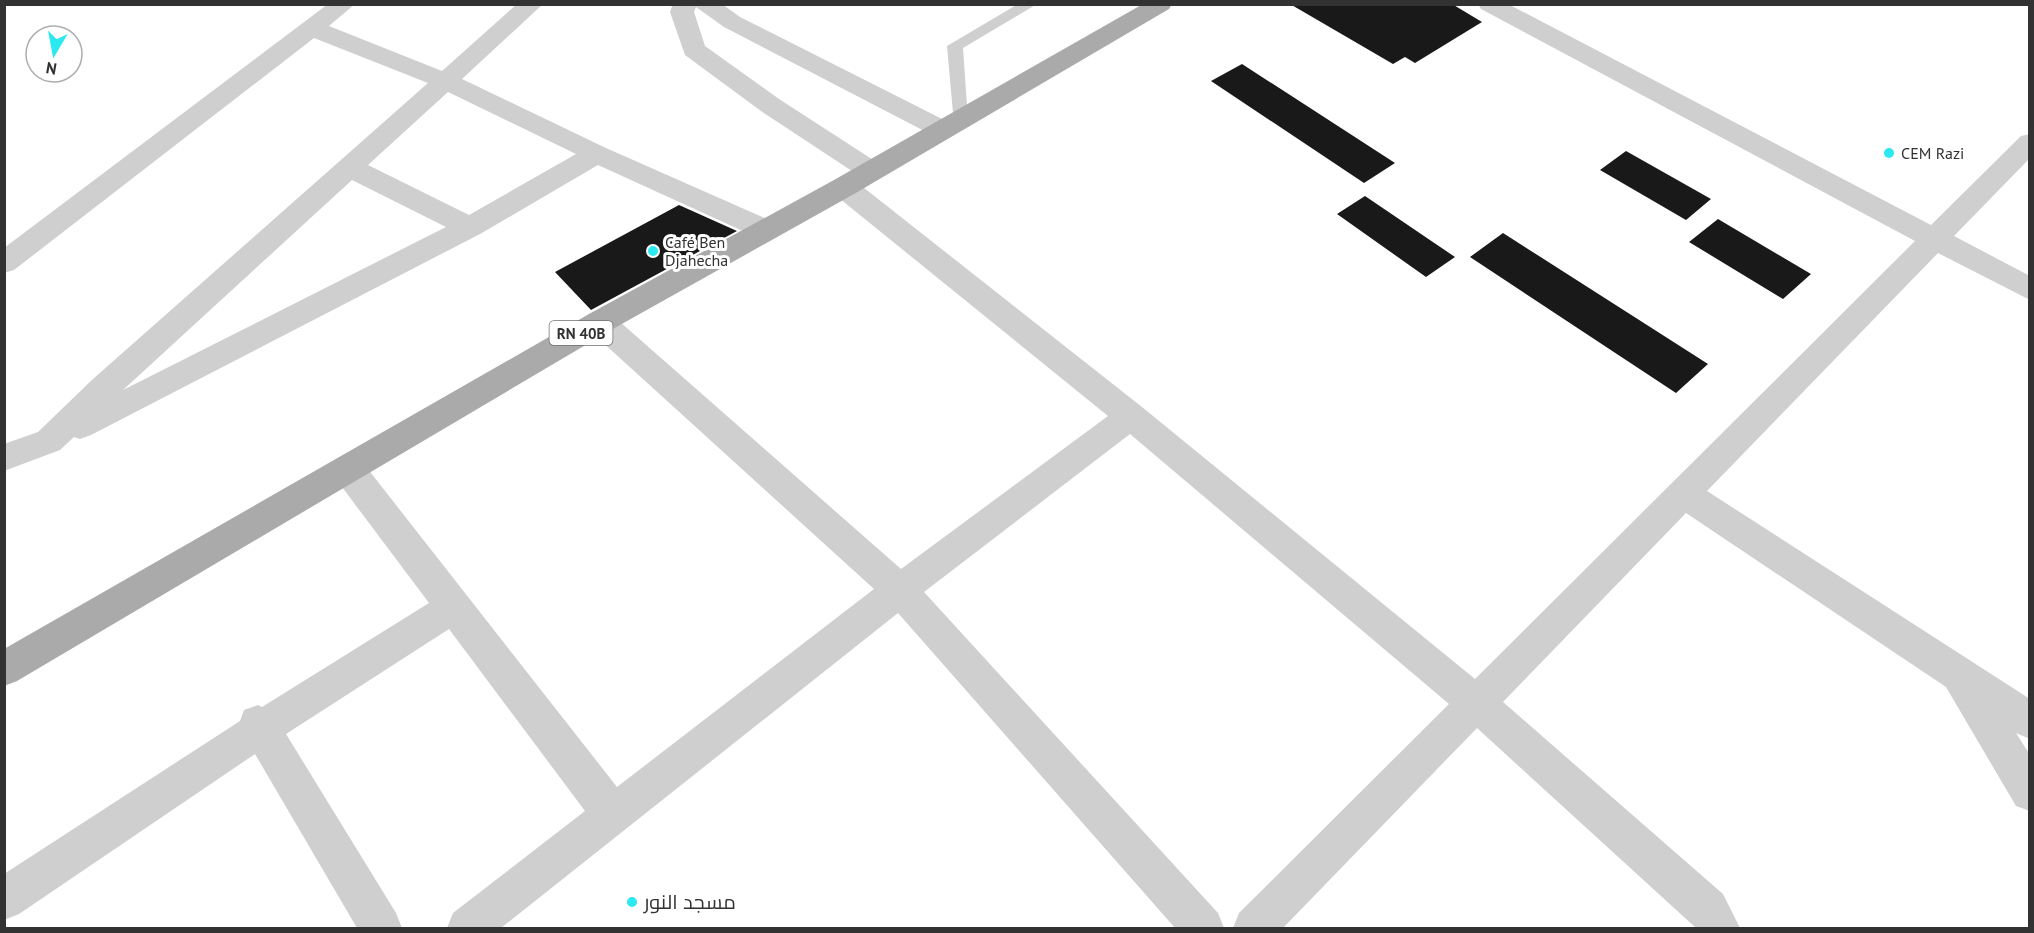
<svg xmlns="http://www.w3.org/2000/svg" width="2034" height="933" font-family="'PT Sans',Cairo,sans-serif">
  <style>
    .building { fill: #191919 }
    .lines { fill: none; stroke-linecap: round; stroke-linejoin: round }
    .lane { fill: #cfcfcf; fill-rule: evenodd }
    .street { fill: #cfcfcf; fill-rule: evenodd }
    .primary { fill: #aaa; fill-rule: evenodd }
    .poi-dot { fill: #2be8f1; stroke: #fff; stroke-width: 2 }
    .labels { text-anchor: middle; dominant-baseline: central; stroke-width: 6; stroke-linejoin: round; paint-order: stroke }
    .shield { fill: #fff; stroke: #707070; stroke-width: 1.5 }
    .shield-label { font-size: 15px; font-weight: bold; fill: #323232 }
    .poi-label { font-size: 16px; fill: #323232; stroke: #fff; text-anchor: start }
    .near-poi-label { font-size: 20px; fill: #323232; stroke: #fff; text-anchor: start }
  </style>
  <rect width="100%" height="100%" fill="#fff"/>
  <path class="building" d="M1290,4H1452L1482,22L1415,63L1405,57L1393,64Z
    M1242,64L1395,163L1364,183L1211,81Z
    M1626,151L1711,199L1686,220L1600,170Z
    M1365,196L1455,257L1426,277L1337,214Z
    M679,205L737,231L591,310L555,272Z
    M1718,219L1811,274L1783,299L1689,242Z
    M1503,233L1708,364L1676,393L1470,257Z"/>
  <g class="lines">
    <path class="lane" d="M1018,4H1037L963,48L968,120L966,124H954L947,46Z"/>
    <path class="street" d="M328,4H355L329,26L442,71L517,4H543L462,79L606,148L776,223L780,230L776,237L766,240L756,237L598,165L480,234L91,435L80,439L74,437L60,450L4,471V444L38,432L93,379L428,83L314,38L14,270L4,273V248ZM448,92L576,154L469,215L368,165ZM352,180L446,227L123,390Z
      M673,4H722L740,17L952,124L956,130L952,136L943,138L934,136L724,27L696,7L694,12L705,46L779,99L881,165L884,171L881,177L871,180L861,177L761,111L685,55L670,12Z
      M1478,4H1508L1931,225L2021,136L2030,134V158L1954,236L2030,276V300L1938,253L1707,491L2030,699V739L2016,733L2030,755V811L2016,806L1946,687L1686,513L1503,702L1723,894L1740,928H1696L1477,728L1283,928H1233L1239,913L1449,704L1130,434L924,592L1218,913L1224,928H1175L898,613L501,928H447L453,913L585,811L449,629L286,734L396,913L402,928H357L255,754L19,914L4,920V874L240,721L244,710L258,705L262,707L429,603L336,479L331,469L336,459L348,455L360,459L617,787L874,589L589,330L585,322L589,314L600,311L611,314L901,569L1108,416L834,194L830,187L834,180L844,178L854,180L1142,407L1475,679L1915,241L1481,9Z"/>
    <path class="primary" d="M1143,4H1172L1169,9L854,194L611,330L17,681L4,686V649L589,314L834,180Z"/>
  </g>
  <g class="poi-dot">
    <circle cx="1889" cy="153" r="6"/>
    <circle cx="653" cy="251" r="6"/>
    <circle cx="632" cy="902" r="6"/>
  </g>
  <g class="labels">
    <rect class="shield" x="549.5" y="321" width="63" height="24" rx="4.5"/>
    <g class="shield-label">
      <text x="581" y="333">RN 40B</text>
    </g>
    <g class="poi-label">
      <text x="1901" y="153">CEM Razi</text>
      <text x="665" y="242">Café Ben<tspan x="665" dy="18">Djahecha</tspan></text>
    </g>
    <g class="near-poi-label">
      <text x="644" y="902">مسجد النور</text>
    </g>
  </g>
  <rect width="2034" height="933" fill="none" stroke="#323232" stroke-width="12"/>
  <g transform="translate(54 54) rotate(190)"><circle r="28" fill="#ffffff" stroke="#adadad" stroke-width="1.5"/>
  <path d="M0-4.5L10 22L0 15L-10 22Z" fill="#2be8f1"/>
  <text y="-9" font-size="16" font-weight="bold" text-anchor="middle" fill="#323232">N</text>
  </g>
</svg>
